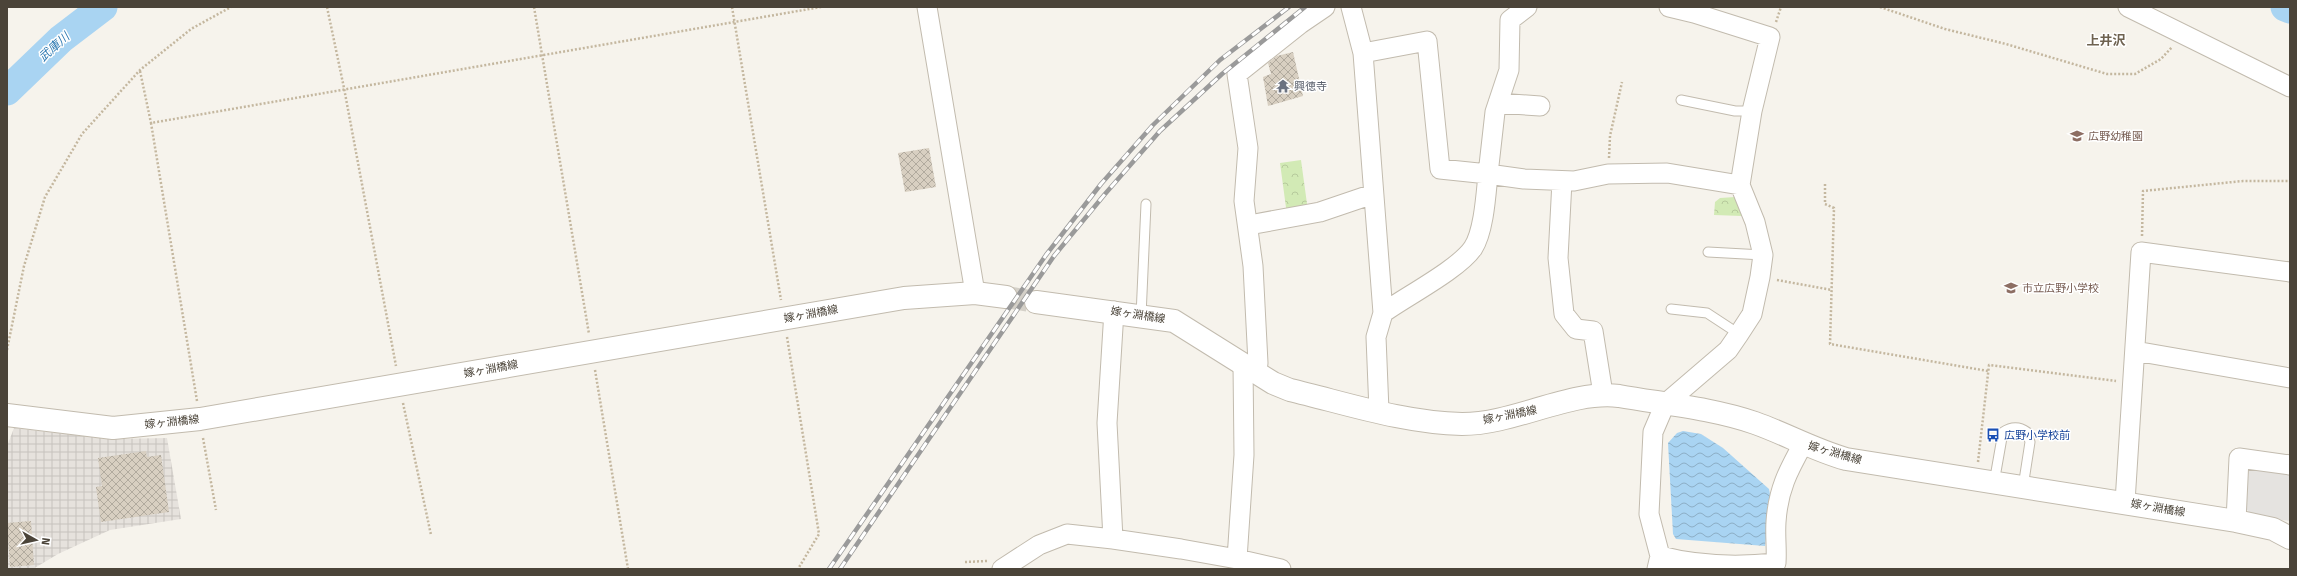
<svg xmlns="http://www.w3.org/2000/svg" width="2297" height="576" font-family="'Fira Sans','Noto Sans JP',sans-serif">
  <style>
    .industrial { fill: url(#industrial-grid) }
    .forest { fill: url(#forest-crowns) }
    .parking { fill: #e5e3e0 }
    .water { fill: url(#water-waves) }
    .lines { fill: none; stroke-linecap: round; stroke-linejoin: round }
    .river { stroke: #a9d4f2; stroke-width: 29 }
    .building { fill: url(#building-cross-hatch) }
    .tertiary-tunnel { stroke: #d4d0c8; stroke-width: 22; stroke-dasharray: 22 11; stroke-linecap: butt }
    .service-casing { stroke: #c2bbae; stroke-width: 11 }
    .minor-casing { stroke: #c2bbae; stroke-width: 21 }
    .tertiary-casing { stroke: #c2bbae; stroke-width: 24 }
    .path { stroke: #c4b79f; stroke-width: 2.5; stroke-dasharray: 2 2; stroke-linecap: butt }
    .service { stroke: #fff; stroke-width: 9 }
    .minor { stroke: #fff; stroke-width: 19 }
    .tertiary { stroke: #fff; stroke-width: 22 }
    .rail-casing { stroke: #9a9a9a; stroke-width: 4.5 }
    .rail { stroke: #fff; stroke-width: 3; stroke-dasharray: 9; stroke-linecap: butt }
    .labels { text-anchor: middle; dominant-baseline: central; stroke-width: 3; stroke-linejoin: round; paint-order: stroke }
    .worship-label { font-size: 11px; fill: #5b616d; stroke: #fff; text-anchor: start }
    .education-label { font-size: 11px; fill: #785e54; stroke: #fff; text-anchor: start }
    .street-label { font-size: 11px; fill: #4b4439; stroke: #fff }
    .transit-label { font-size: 11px; fill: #164399; stroke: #fff; text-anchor: start }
    .water-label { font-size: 12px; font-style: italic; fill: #2e7ab2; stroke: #fff }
    .quarter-label { font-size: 13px; font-weight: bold; fill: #6e6250; stroke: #fff }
  </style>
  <defs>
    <pattern id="industrial-grid" width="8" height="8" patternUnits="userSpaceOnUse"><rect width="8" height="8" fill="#e6e2dd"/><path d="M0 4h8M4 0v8" fill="none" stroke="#c7c3be"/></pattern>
    <pattern id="forest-crowns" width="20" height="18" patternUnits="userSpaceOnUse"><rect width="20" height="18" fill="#d2eab5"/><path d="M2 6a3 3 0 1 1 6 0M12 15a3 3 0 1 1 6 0" fill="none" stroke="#b6ca9c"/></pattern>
    <pattern id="water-waves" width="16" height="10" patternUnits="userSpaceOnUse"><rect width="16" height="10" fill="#a9d4f2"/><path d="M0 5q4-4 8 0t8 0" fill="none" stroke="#8caec5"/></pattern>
    <pattern id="building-cross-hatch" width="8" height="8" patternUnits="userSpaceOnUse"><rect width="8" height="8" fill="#d8cfc1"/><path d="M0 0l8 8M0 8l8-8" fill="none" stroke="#b1aa9e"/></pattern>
  </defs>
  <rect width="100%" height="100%" fill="#f6f3ec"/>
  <path class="industrial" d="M14,428L109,439L167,438L181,519L110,530L58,554L33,569H7V446Z"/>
  <path class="forest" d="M1301,160L1308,211L1287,215L1280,163Z
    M1735,197L1742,216L1714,215L1715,202L1720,198Z"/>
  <path class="parking" d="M2254,464L2290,470V521L2253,516L2245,508L2247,474Z"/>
  <path class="water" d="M1683,431L1701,434L1723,448L1769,489L1771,500L1765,546L1676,539L1673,534L1668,443L1677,433Z"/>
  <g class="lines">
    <path class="river" d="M2285,7L2290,9
      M7,91L61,39L103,7"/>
  </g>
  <path class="building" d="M1293,52L1303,96L1268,106L1263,77L1271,74L1268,63L1277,56Z
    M929,148L936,187L905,192L898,153Z
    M146,451L147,457L161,455L169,512L101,522L96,487L102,486L98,458Z
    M31,521L34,565L10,567L7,523Z"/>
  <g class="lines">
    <path class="tertiary-tunnel" d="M1006,297L1036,302"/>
    <g class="service-casing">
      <path id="service" d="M1681,100L1735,111H1752
        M1708,252L1763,255
        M1671,309L1707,313L1739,334
        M1141,316L1146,204
        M1994,483L2003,432C2012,426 2019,426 2027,432L2030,442L2023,487"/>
    </g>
    <g class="minor-casing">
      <path id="minor" d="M927,7L975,293
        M1351,7L1363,53L1383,313
        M1527,7L1510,20L1509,70L1495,112L1488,174L1524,179L1574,181L1608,174L1667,173L1740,185L1752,111L1770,37L1694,13L1669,7
        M2128,7L2290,87
        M1363,53L1427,41L1440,169L1488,174C1486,194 1484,231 1473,248C1459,269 1405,297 1383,313L1376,337L1379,411
        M1498,103L1540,106
        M1562,181L1558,258L1564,314L1576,329L1593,331L1603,394
        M1249,225L1320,212L1373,194
        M1114,311L1107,423L1113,539L1181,549L1237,559L1244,455L1243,365
        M2135,351L2290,378
        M1256,374L1258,363L1253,266L1244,201L1248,148L1237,74L1300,24L1325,7
        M2125,502L2141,252L2290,272
        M2236,521L2239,458L2290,465
        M1660,556C1698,566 1737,567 1776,563C1777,549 1775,536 1776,522C1778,490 1788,471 1803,444
        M1237,559L1281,569
        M1002,569L1039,545L1067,534L1113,539
        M1657,569L1660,556L1649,514L1653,432L1665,404L1728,350L1739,334L1752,314L1760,277L1763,255L1755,222L1740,185"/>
    </g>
    <g class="tertiary-casing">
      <path id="tertiary" d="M1036,302L1174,321L1273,383L1290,390C1345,403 1404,423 1462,424C1515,424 1570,390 1619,396C1664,404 1711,408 1755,423C1786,434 1814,450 1846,459L2236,521L2273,529L2290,538
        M7,415L113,428L200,419L904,298L975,293L1006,297"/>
    </g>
    <path class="path" d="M327,7L344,88L396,366
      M534,7L589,334
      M732,7L781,300
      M1880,7L1945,29L2006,44L2107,74H2135L2161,59L2172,47
      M1776,22L1781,7
      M140,71L151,123
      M1609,158L1610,136L1622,82
      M1825,184V204L1834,208L1830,344L1988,371
      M2142,236L2143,191L2243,181H2290
      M1777,280L1832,290
      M787,337L819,534L798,569
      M7,350L24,266L45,197L82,134L140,70L191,29L231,7
      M595,370L628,569
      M197,401L151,123L821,7
      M403,403L431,535
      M203,438L216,510
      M1978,462L1989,365L2116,381
      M965,562L987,561"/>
    <use href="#service" class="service"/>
    <use href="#minor" class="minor"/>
    <use href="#tertiary" class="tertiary"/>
    <g class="rail-casing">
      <path id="rail" d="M829,569L1046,255L1101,184L1153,125L1220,60L1289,7
        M840,569L1054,256L1105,194L1160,131L1222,74L1305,7"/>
    </g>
    <use href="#rail" class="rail"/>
  </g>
  <defs>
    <g id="temple-bare" transform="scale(1.08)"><path d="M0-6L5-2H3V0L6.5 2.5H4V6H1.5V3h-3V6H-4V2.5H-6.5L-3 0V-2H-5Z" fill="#6b7280" stroke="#fff" stroke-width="2.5" paint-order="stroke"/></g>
    <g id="school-bare" transform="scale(1.08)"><path d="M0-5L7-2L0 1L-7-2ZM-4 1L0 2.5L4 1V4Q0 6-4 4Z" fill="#8d6e63" stroke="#fff" stroke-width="2.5" paint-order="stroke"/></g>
    <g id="bus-bare" transform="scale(1.08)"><path d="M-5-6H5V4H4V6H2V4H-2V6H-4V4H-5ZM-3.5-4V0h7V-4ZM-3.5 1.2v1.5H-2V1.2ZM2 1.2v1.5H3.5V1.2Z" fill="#1a4fb4" stroke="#fff" stroke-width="2.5" paint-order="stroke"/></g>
  </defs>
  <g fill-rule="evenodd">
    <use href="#temple-bare" x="1283" y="86"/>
    <use href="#school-bare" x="2077" y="136"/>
    <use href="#school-bare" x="2011" y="288"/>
    <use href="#bus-bare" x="1993" y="435"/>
  </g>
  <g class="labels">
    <g class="worship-label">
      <text x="1294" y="86">興徳寺</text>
    </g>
    <g class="education-label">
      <text x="2088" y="136">広野幼稚園</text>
      <text x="2022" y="288">市立広野小学校</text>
    </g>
    <g class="street-label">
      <text transform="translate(811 314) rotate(-10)">嫁ヶ淵橋線</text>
      <text transform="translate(1138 315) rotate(9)">嫁ヶ淵橋線</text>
      <text transform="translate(491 369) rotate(-10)">嫁ヶ淵橋線</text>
      <text transform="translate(1510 415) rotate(-11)">嫁ヶ淵橋線</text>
      <text transform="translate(172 422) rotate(-6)">嫁ヶ淵橋線</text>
      <text transform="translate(1835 453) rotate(16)">嫁ヶ淵橋線</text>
      <text transform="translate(2158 508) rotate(10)">嫁ヶ淵橋線</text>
    </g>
    <g class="transit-label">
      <text x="2004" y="435">広野小学校前</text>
    </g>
    <g class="water-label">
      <text transform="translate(54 47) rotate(-42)">武庫川</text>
    </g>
    <g class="quarter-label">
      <text x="2106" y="40">上井沢</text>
    </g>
  </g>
  <rect width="2297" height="576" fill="none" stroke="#4b4439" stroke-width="16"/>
  <g transform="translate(36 540) rotate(98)" stroke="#ffffff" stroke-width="3" paint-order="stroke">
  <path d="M0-3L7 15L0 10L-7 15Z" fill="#4b4439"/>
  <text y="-6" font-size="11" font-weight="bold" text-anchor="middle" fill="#4b4439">N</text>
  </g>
</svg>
